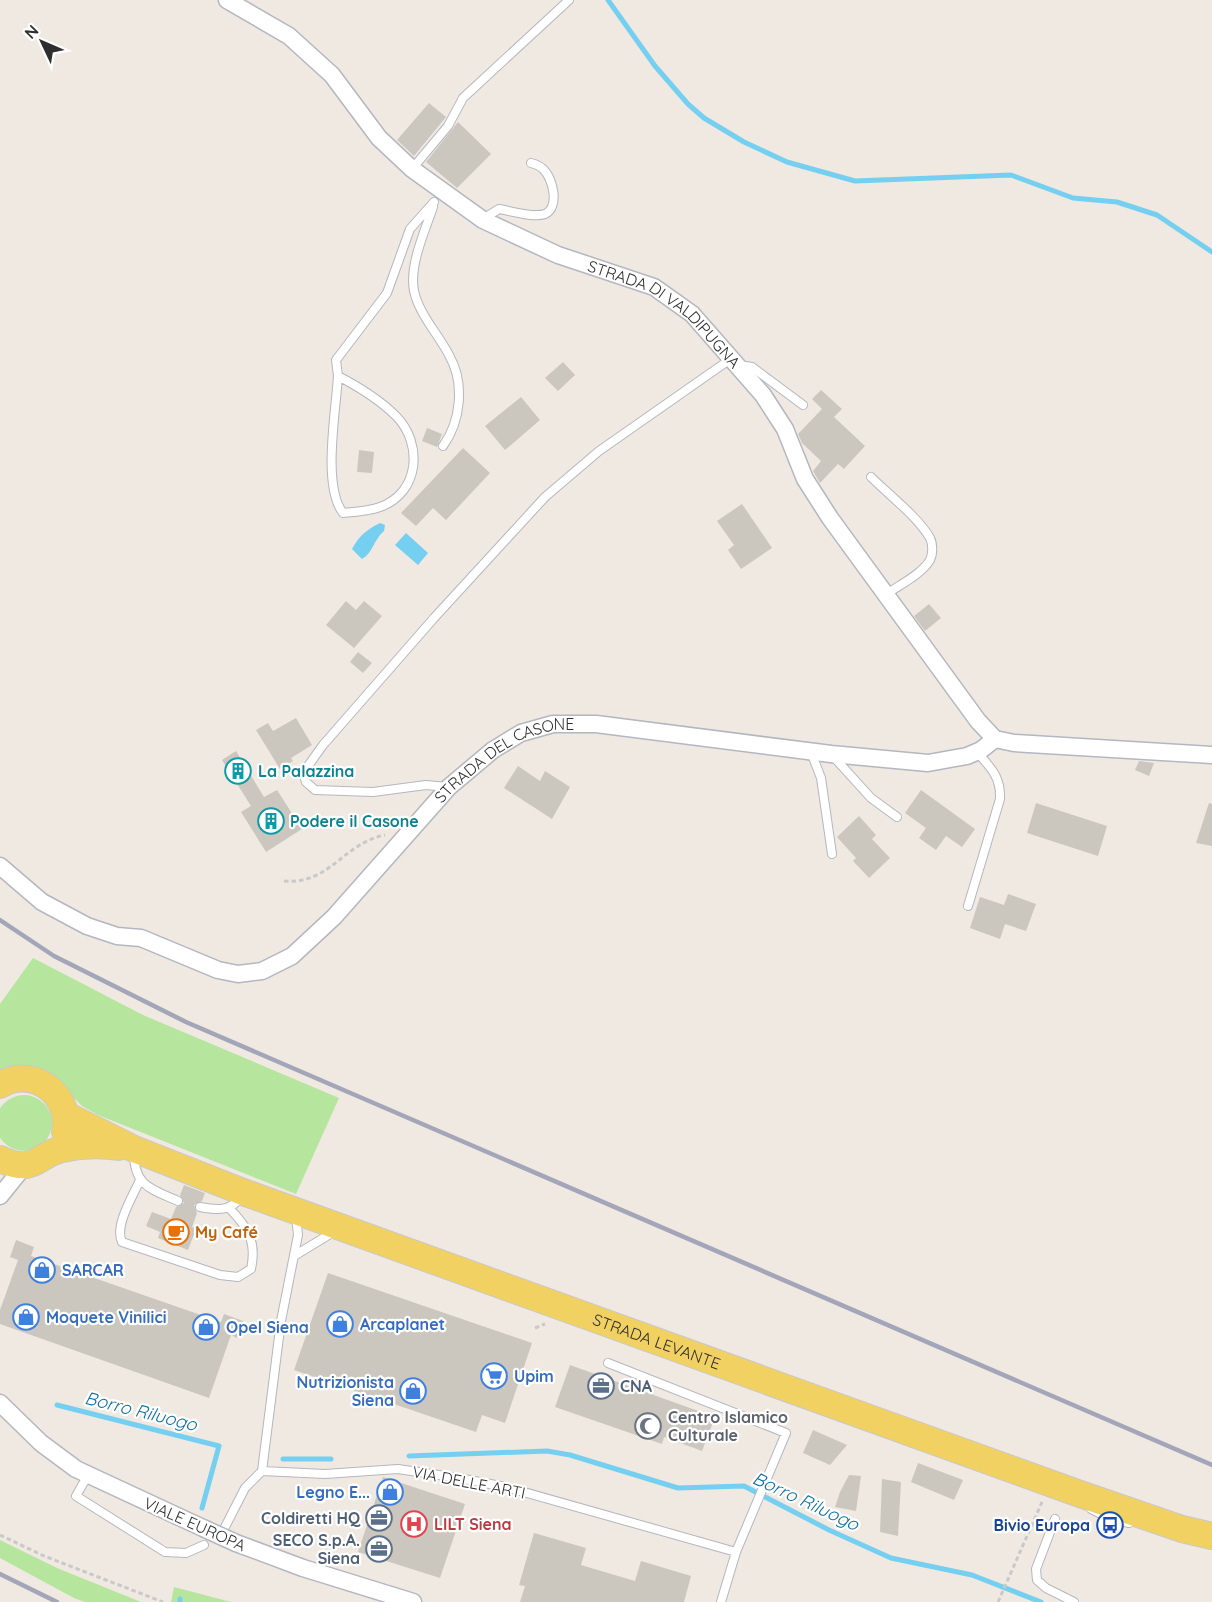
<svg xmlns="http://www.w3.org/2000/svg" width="1212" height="1602" font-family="Quicksand,sans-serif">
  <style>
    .green { fill: #b6e59e }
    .water { fill: #75cff0 }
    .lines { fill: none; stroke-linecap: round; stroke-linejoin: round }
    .stream { stroke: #75cff0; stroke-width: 5 }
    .building { fill: #cbc7bf }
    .lane-casing { stroke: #b4b7c1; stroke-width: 10 }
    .street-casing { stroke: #b4b7c1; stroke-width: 19 }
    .primary-casing { stroke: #c9c9c9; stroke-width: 28 }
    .path { stroke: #c9c9c9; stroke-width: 3; stroke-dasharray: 4.5 3; stroke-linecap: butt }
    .lane { stroke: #fff; stroke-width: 8 }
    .street { stroke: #fff; stroke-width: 16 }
    .primary { stroke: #f2d163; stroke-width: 26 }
    .rail { stroke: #a3a6b8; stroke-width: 4.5 }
    .street-bridge-casing { stroke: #b4b7c1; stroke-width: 19; stroke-linecap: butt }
    .street-bridge { stroke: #fff; stroke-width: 16 }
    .labels { text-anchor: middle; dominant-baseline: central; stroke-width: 4.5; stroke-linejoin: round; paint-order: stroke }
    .street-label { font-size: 16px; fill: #2e2e2e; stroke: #fff }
    .culture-label { font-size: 16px; font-weight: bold; fill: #0d838f; stroke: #fff; text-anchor: start }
    .food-label { font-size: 16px; font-weight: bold; fill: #c56008; stroke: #fff; text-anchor: start }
    .shop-label { font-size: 16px; font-weight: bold; fill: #366cbe; stroke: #fff; text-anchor: start }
    .service-label { font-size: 16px; font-weight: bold; fill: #4e5e75; stroke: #fff; text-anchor: end }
    .worship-label { font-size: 16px; font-weight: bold; fill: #5b616d; stroke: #fff; text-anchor: start }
    .health-label { font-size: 16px; font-weight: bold; fill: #be3a42; stroke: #fff; text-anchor: start }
    .transit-label { font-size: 16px; font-weight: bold; fill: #164399; stroke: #fff; text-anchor: end }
    .water-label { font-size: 18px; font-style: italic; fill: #0d6fa3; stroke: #fff }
  </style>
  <rect width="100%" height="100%" fill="#efe9e1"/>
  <path class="green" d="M33,958L143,1015L339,1098L296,1194L98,1115L82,1106L65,1089L0,1075V1004Z
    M-4 1123a28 28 0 1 1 56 0a28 28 0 1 1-56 0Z
    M0,1540L57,1568L141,1602H85L74,1598L0,1558Z
    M174,1587L231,1602H171Z"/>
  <path class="water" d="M380,523L385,525L384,531C374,539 373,553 362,559L352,549C359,536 366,530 380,523Z
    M406,533L428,553L418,565L395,545Z"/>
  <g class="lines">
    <path class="stream" d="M608,0L655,66L688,104L704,118L744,142L787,162L855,181L1011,175L1073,198L1117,202L1157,215L1212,252
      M57,1405L219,1446L202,1508
      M409,1456L547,1451L570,1455L678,1488L744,1486L829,1530L891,1558L972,1575L1041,1602
      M283,1459H331
      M180,1602V1599"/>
  </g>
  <path class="building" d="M429,103L446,117L414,156L397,140Z
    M458,122L491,154L457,188L426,162Z
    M563,362L575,375L558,391L545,378Z
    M821,390L842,409L834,417L865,446L844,469L838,464L820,483L813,471L821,461L802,443L798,434L822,409L812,399Z
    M521,397L540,420L505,450L485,426Z
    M427,428L442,434L437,447L422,441Z
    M463,448L490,473L446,520L433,508L416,526L401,513Z
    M359,450L374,452L372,473L357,472Z
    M742,504L772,548L741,569L728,550L734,545L717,521Z
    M346,601L356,610L364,601L382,616L354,648L326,625Z
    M929,604L941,618L925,631L914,616Z
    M358,652L372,663L363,673L350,662Z
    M296,718L312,745L291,758L293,761L280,769L256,730L268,723L273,731Z
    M236,751L264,797L277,790L302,829L266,852L241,812L251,806L222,760Z
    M1139,761L1154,763L1149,776L1135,770Z
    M518,766L540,781L545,771L570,787L552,819L504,788Z
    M921,790L975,829L962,847L946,836L936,850L919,838L926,828L905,813Z
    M1036,803L1107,826L1098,856L1027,833Z
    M1209,803L1212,804V846L1196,843Z
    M859,816L876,835L872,839L890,858L869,878L853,861L856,858L837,837Z
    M1008,894L1036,904L1026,931L1005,924L1000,939L970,928L980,897L1004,905Z
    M184,1185L205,1193L202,1201L194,1205L197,1213L192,1227L196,1229L188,1250L158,1238L160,1232L146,1226L152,1212L171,1219L176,1207L184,1203L180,1195Z
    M16,1240L34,1247L31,1256L221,1322L224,1314L243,1321L237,1338L231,1335L209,1398L0,1324V1310L18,1260L10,1257Z
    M328,1273L532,1343L505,1423L482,1415L476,1432L294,1370Z
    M570,1365L715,1417L702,1451L664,1437L662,1444L555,1407Z
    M813,1430L847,1445L830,1465L803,1453Z
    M918,1463L963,1480L954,1500L911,1482Z
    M849,1475L861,1476L856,1511L835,1507L840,1492Z
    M383,1477L465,1504L440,1578L358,1552Z
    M882,1479L901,1482L898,1536L880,1532Z
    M534,1533L586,1548L581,1565L635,1581L641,1561L691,1576L684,1602H520L525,1586L519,1585Z"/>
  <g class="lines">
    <g class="lane-casing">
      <path id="lane" d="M412,169L448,126L463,98L569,0
        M433,207C425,231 409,265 414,291C419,314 438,334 449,355C465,383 461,421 443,446
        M483,219L499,209C511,211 534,218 545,214C560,207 553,178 543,169C540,166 535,164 531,163
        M739,365L752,367L803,405
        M338,376C336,411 322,486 343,513C355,512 369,511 380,507C420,493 423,443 396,416C379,399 359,387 338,376L336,360L387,293L410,229L434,202
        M871,477C888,494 918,517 930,538C933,544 933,554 930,560C921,575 899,585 885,595
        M811,752L821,778L832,854
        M832,755L871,798L897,817
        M448,787L426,785L373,792L315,790L306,782L303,773L323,745L434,618L545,497L599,451L732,358
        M968,906L1000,799C1001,777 991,768 977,752
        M134,1153C134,1186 151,1189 178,1201
        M140,1180C133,1196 114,1226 122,1242L220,1275L238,1277L251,1269C257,1242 248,1227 229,1208
        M200,1207C216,1210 232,1212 241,1196
        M294,1256L335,1231
        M608,1363L786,1433L736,1552L721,1602
        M262,1471L281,1321L298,1235L296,1216
        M88,1475L76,1496L165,1552L186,1553L204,1545
        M1091,1509L1111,1519L1129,1523
        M1055,1519L1036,1569L1037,1580L1046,1588L1074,1602
        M225,1527L245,1488L262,1471L325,1474L398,1469L459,1478L506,1487L736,1552"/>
    </g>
    <g class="street-casing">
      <g id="street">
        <path id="s1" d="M227,0L289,36L332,75L379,138L412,169L483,220L558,255L654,287L692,314L763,395L785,429L805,479L830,518L978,721L995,739L1014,743L1212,755"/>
        <path id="s2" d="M0,866L42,902L87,926L117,936L141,938L218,970L238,974L262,971L292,956L334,917L449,787L493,750L521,733L553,724H596L831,754L928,763L967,756L981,750L995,739"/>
        <path d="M0,1196L25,1165"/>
        <path d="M0,1403L41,1443L76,1469L203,1528"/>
        <path d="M236,1543L303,1568L413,1602"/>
      </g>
    </g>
    <g class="primary-casing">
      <g id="primary">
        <path d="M0,1085C34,1065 72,1095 65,1132"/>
        <path id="s3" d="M66,1115L134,1149L243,1192L1080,1494L1182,1529L1212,1536"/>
        <path d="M0,1159C35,1175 35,1156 62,1149C80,1145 100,1144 119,1147"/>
      </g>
    </g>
    <path class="path" d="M284,881C330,885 343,843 385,835
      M535,1328L545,1324
      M0,1535L44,1556L163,1602
      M998,1602L1042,1502"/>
    <use href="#lane" class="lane"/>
    <use href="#street" class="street"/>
    <use href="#primary" class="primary"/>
    <path class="rail" d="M0,920L54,956L186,1022L1212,1465
      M0,1574L57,1602"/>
    <g class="street-bridge-casing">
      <path id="street-bridge" d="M203,1528L236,1543"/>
    </g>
    <use href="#street-bridge" class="street-bridge"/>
  </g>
  <defs>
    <g id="building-ring" transform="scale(1.35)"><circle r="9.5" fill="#fff" stroke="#0f9aa8" stroke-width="1.5"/><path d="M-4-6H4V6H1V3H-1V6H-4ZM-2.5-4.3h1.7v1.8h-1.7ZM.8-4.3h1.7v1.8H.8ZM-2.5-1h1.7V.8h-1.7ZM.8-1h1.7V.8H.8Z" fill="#0f9aa8"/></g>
    <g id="cafe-ring" transform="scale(1.35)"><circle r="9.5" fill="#fff" stroke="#e8710a" stroke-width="1.5"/><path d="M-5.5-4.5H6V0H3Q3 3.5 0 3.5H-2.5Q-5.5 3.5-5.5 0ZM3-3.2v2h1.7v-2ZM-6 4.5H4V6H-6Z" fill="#e8710a"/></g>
    <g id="shop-ring" transform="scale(1.35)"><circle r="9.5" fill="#fff" stroke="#3f7fe0" stroke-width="1.5"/><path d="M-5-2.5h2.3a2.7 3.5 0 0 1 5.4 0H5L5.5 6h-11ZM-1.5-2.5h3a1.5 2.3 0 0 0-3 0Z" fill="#3f7fe0"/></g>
    <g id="supermarket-ring" transform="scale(1.35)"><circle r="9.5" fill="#fff" stroke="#3f7fe0" stroke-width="1.5"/><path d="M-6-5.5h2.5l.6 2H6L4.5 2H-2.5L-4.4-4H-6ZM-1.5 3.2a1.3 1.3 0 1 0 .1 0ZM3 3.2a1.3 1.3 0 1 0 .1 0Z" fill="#3f7fe0"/></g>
    <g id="office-ring" transform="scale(1.35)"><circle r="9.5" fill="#fff" stroke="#5c6f8a" stroke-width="1.5"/><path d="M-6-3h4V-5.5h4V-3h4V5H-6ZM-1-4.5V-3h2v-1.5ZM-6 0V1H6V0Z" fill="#5c6f8a"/></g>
    <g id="mosque-ring" transform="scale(1.35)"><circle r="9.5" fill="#fff" stroke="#6b7280" stroke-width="1.5"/><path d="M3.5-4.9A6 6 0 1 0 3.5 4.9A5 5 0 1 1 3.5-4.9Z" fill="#6b7280"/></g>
    <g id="hospital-ring" transform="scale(1.35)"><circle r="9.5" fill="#fff" stroke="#e0444e" stroke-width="1.5"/><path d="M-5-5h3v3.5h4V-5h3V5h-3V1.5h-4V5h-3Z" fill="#e0444e"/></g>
    <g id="bus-ring" transform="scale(1.35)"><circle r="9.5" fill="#fff" stroke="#1a4fb4" stroke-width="1.5"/><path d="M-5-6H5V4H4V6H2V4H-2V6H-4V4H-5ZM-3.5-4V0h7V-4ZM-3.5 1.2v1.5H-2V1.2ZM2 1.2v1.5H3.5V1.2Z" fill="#1a4fb4"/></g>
  </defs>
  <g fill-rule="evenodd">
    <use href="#building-ring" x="238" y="771"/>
    <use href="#building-ring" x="271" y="821"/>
    <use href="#cafe-ring" x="176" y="1232"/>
    <use href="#shop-ring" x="42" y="1270"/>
    <use href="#shop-ring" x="26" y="1317"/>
    <use href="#shop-ring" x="340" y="1324"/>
    <use href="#shop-ring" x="206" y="1327"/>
    <use href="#supermarket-ring" x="494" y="1376"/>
    <use href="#office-ring" x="601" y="1386"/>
    <use href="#shop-ring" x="413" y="1391"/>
    <use href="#mosque-ring" x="648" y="1426"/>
    <use href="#shop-ring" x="390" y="1492"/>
    <use href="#office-ring" x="379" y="1518"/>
    <use href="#hospital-ring" x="414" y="1524"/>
    <use href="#bus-ring" x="1110" y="1525"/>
    <use href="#office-ring" x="379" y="1549"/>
  </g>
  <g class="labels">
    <g class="street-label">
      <text stroke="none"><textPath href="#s1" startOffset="548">STRADA DI VALDIPUGNA</textPath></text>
      <text stroke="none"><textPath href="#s2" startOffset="618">STRADA DEL CASONE</textPath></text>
      <text stroke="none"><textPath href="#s3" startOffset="633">STRADA LEVANTE</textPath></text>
      <text transform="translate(469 1482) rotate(11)">VIA DELLE ARTI</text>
      <text transform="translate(195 1524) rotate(24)">VIALE EUROPA</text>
    </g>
    <g class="culture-label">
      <text x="258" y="771">La Palazzina</text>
      <text x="290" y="821">Podere il Casone</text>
    </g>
    <g class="food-label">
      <text x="195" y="1232">My Café</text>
    </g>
    <g class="shop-label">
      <text x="62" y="1270">SARCAR</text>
      <text x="46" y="1317">Moquete Vinilici</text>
      <text x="360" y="1324">Arcaplanet</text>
      <text x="226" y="1327">Opel Siena</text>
      <text x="514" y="1376">Upim</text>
      <text x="394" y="1382" text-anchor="end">Nutrizionista<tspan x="394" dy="18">Siena</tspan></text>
      <text x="370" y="1492" text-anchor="end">Legno E...</text>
    </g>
    <g class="service-label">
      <text x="620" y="1386" text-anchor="start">CNA</text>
      <text x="360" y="1518">Coldiretti HQ</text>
      <text x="360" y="1540">SECO S.p.A.<tspan x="360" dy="18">Siena</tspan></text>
    </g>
    <g class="worship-label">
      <text x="668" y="1417">Centro Islamico<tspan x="668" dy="18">Culturale</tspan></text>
    </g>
    <g class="health-label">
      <text x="434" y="1524">LILT Siena</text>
    </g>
    <g class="transit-label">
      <text x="1090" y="1525">Bivio Europa</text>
    </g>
    <g class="water-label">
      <text transform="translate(141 1411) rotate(14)">Borro Riluogo</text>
      <text transform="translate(806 1501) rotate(25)">Borro Riluogo</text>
    </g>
  </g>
  <g transform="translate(42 42) rotate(314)" stroke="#ffffff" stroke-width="4.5" paint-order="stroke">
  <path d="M0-4.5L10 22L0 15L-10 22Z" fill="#2e2e2e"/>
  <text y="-9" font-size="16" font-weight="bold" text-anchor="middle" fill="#2e2e2e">N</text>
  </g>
</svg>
